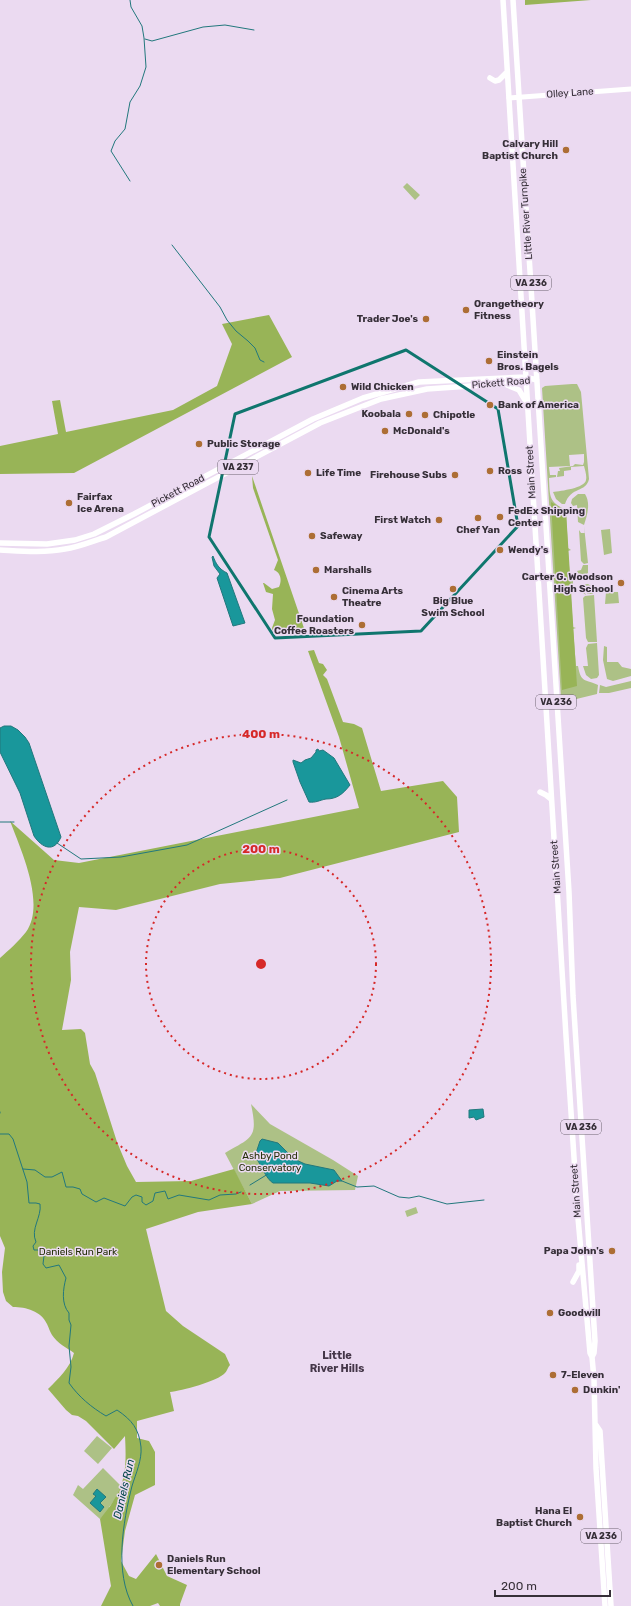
<svg xmlns="http://www.w3.org/2000/svg" width="631" height="1606" font-family="Rubik,sans-serif">
  <style>
    .green { fill: #adc186 }
    .forest { fill: #98b457 }
    .water { fill: #19979b; stroke: #22787d }
    .lines { fill: none; stroke-linecap: round; stroke-linejoin: round }
    .stream { stroke: #22787d; stroke-width: 1 }
    .secondary { stroke: #fff; stroke-width: 5 }
    .primary { stroke: #fff; stroke-width: 5.5 }
    .marked { fill: none; stroke: #0f766e; stroke-width: 3; stroke-linejoin: round }
    .ring { fill: none; stroke: #d62828; stroke-width: 2; stroke-dasharray: 2 4 }
    .poi-dot { fill: #ad6e35; stroke: #ebdaf1; stroke-width: 1.5 }
    .labels { text-anchor: middle; dominant-baseline: central; stroke-width: 3; stroke-linejoin: round; paint-order: stroke }
    .shield { fill: #ebdaf1; stroke: #6c6270; stroke-width: 1 }
    .shield-label { font-size: 9px; font-weight: bold; fill: #362f38 }
    .street-label { font-size: 10px; fill: #362f38; stroke: #ebdaf1 }
    .poi-label { font-size: 10px; font-weight: bold; fill: #362f38; stroke: #ebdaf1; text-anchor: start }
    .park-label { font-size: 10px; fill: #242f07; stroke: #ebdaf1 }
    .neighbourhood-label { font-size: 11px; font-weight: bold; fill: #443648; stroke: #ebdaf1 }
    .water-label { font-size: 11px; font-style: italic; fill: #004648; stroke: #ebdaf1 }
    .centre { fill: #d62828; stroke: #ebdaf1; stroke-width: 2 }
    .ring-label { font-size: 12px; text-anchor: middle; font-weight: bold; fill: #d62828; stroke: #ebdaf1; stroke-width: 3; stroke-linejoin: round; paint-order: stroke }
  </style>
  <rect width="100%" height="100%" fill="#ebdaf1"/>
  <path class="green" d="M407,183L420,195L415,200L403,187Z
    M572,384H577L581,392L589,479C586,493 571,486 565,504H562L556,499L553,492C561,491 585,488 586,480C587,476 585,470 584,466L571,467V470L564,471V476L557,477L558,471H560L559,468L573,466L575,464L583,465L584,462V454L569,455L570,466L549,467L550,475H556V477L549,478C550,500 549,501 569,512L566,513L568,548L571,550L568,551L570,579H573V584H570L573,627L576,628L573,629L576,666H578C581,684 586,679 598,685L597,694L564,702L561,698L542,388L545,386Z
    M578,494H585C591,503 587,516 584,525L578,522L577,505L573,506L571,503L572,499Z
    M584,526L588,563L584,564L581,561L579,530L581,533H585Z
    M610,529L612,553L604,555L601,530Z
    M583,565H588V573L583,576H580L577,571L581,570Z
    M588,584L594,588L593,594H587L589,589L587,587H585L583,590L586,595L583,593V589H579L581,585Z
    M606,592H618L619,603L605,604Z
    M594,595L597,642H588L586,638L583,598L585,596Z
    M597,643L599,675L597,678L591,679L586,675L583,666H588L586,648L588,644Z
    M604,646L607,647V662H618L622,667L631,669V676L613,681L607,679L603,660Z
    M631,681V688L609,693H599L600,685L606,687Z
    M251,1104L270,1124L333,1160L358,1176L355,1190L280,1191L252,1204L225,1153C253,1137 258,1138 251,1104Z
    M416,1207L418,1213L407,1217L405,1211Z
    M97,1436L112,1448L98,1464L84,1451Z
    M103,1468L124,1489L109,1507L111,1510L100,1519L73,1495L78,1485L83,1489Z"/>
  <path class="forest" d="M525,0H591L525,5Z
    M269,315L292,357L74,473L0,474V446L58,434L52,401L60,400L66,432L173,410L217,386L232,344L222,324Z
    M252,476L305,631C299,634 294,631 289,627C283,631 281,634 273,631L272,628L275,620L272,609L273,594L266,592L263,583H264L272,589L279,587C282,580 281,573 274,570L278,560L253,488Z
    M551,502L566,511L577,686L562,690Z
    M314,650L319,663L323,664L327,670L323,675L327,679L343,722L354,724L362,728L381,791L443,781L457,797L459,832L280,878L220,884L116,910L79,907L70,952L71,980L62,1030L81,1029L85,1033L90,1064L95,1073L117,1142L127,1166L136,1182L191,1181L234,1169L252,1204L198,1212L146,1229L166,1311L183,1326L225,1354L230,1365C228,1367 227,1371 225,1373C218,1381 181,1391 170,1392L174,1411L137,1421V1438L149,1441L155,1452V1485L135,1495L125,1531L121,1561L129,1576L136,1579L156,1554L167,1576L187,1585L180,1604V1606H160L158,1603L150,1606H101L111,1586L100,1519C125,1489 127,1474 125,1436L114,1449L86,1421L78,1416L72,1415L66,1410L48,1389C59,1378 70,1368 74,1353C67,1348 57,1343 52,1335C50,1332 49,1328 47,1324C41,1311 26,1307 13,1307L6,1301L3,1292L2,1272L5,1248L0,1236V958C9,950 19,941 26,932C46,904 21,850 10,821L54,860L79,863L359,808L339,737L308,651Z"/>
  <path class="water" d="M213,556C216,564 219,569 227,573L245,623L233,626L217,578L220,574L214,566L212,557Z
    M4,726H11L18,730L25,737L29,743L61,837C54,853 42,848 34,836L20,793L0,752V728Z
    M318,749L319,751L323,750L334,758L350,785C343,794 337,799 326,799C320,800 316,803 309,802L300,782L293,762V760L301,763L305,760L311,758L316,752V750Z
    M483,1109L484,1117L476,1120L474,1117L469,1118V1110Z
    M262,1139L278,1143L294,1159L305,1164L334,1170L342,1181H337L329,1186L310,1183H273C266,1179 260,1163 255,1156L260,1141Z
    M97,1489L106,1497L100,1503L104,1507L100,1512L90,1503L96,1496L93,1494Z"/>
  <g class="lines">
    <path class="stream" d="M130,0L131,7L142,26L144,38L146,67L140,86L130,102L125,129L115,141L111,151L130,181
      M145,39L152,41L203,27L225,25L254,30
      M172,245L220,307L227,320L236,331L248,341L255,348L260,360L264,362
      M0,822H14
      M57,843L81,859L121,857L187,845L287,800
      M0,1112V1113
      M0,1134H9L13,1139L27,1182L29,1203H36L40,1204C42,1217 30,1229 36,1242L33,1246L34,1250H38L44,1256L43,1264L46,1268L59,1265L66,1278C63,1289 61,1304 69,1313V1320L71,1325L69,1346L71,1367L69,1383C79,1397 91,1407 106,1416L117,1410C132,1420 139,1429 141,1447C142,1460 136,1473 132,1486C123,1522 114,1573 133,1606
      M23,1169L35,1170L45,1177H52L62,1172L66,1187H73L80,1189L82,1194L96,1202L104,1198L125,1206L132,1197L136,1195L142,1197V1202L146,1205L153,1201L155,1193L165,1191L168,1199L179,1195L209,1200L220,1195L236,1194L241,1192
      M342,1181L357,1187L374,1186L399,1197L409,1198L419,1196L447,1204L484,1200
      M250,1185L268,1174"/>
    <path class="secondary" d="M509,98L631,89"/>
    <path class="primary" d="M503,0L566,1036L578,1218L590,1353L592,1357L594,1379L596,1468L605,1606
      M513,0L569,892L573,996L595,1341L594,1353L592,1357
      M490,78L495,81L499,80L507,72
      M507,385L519,390L525,400
      M0,543L47,544L75,540L94,534L134,514L313,419L363,398L419,382L525,377L537,380
      M0,550C21,551 43,553 65,549C79,547 93,541 106,537L320,423L381,399L427,389L529,382
      M540,792L546,795L551,799
      M573,1282L579,1271V1265
      M596,1425L600,1431L611,1606"/>
  </g>
  <path class="marked" d="M406,350L498,409L518,526L421,631L275,638L209,537L235,414Z"/>
  <g class="ring">
    <circle cx="261" cy="964" r="115"/>
    <circle cx="261" cy="964" r="230"/>
  </g>
  <g class="poi-dot">
    <circle cx="566" cy="150" r="4"/>
    <circle cx="466" cy="310" r="4"/>
    <circle cx="426" cy="319" r="4"/>
    <circle cx="489" cy="361" r="4"/>
    <circle cx="343" cy="387" r="4"/>
    <circle cx="490" cy="405" r="4"/>
    <circle cx="409" cy="414" r="4"/>
    <circle cx="425" cy="415" r="4"/>
    <circle cx="385" cy="431" r="4"/>
    <circle cx="199" cy="444" r="4"/>
    <circle cx="490" cy="471" r="4"/>
    <circle cx="308" cy="473" r="4"/>
    <circle cx="455" cy="475" r="4"/>
    <circle cx="69" cy="503" r="4"/>
    <circle cx="500" cy="517" r="4"/>
    <circle cx="478" cy="518" r="4"/>
    <circle cx="439" cy="520" r="4"/>
    <circle cx="312" cy="536" r="4"/>
    <circle cx="500" cy="550" r="4"/>
    <circle cx="316" cy="570" r="4"/>
    <circle cx="621" cy="583" r="4"/>
    <circle cx="453" cy="589" r="4"/>
    <circle cx="334" cy="597" r="4"/>
    <circle cx="362" cy="625" r="4"/>
    <circle cx="612" cy="1251" r="4"/>
    <circle cx="550" cy="1313" r="4"/>
    <circle cx="553" cy="1375" r="4"/>
    <circle cx="575" cy="1390" r="4"/>
    <circle cx="580" cy="1517" r="4"/>
    <circle cx="159" cy="1565" r="4"/>
  </g>
  <g class="labels">
    <g class="shield">
      <rect x="511" y="276" width="40" height="14" rx="3"/>
      <rect x="218" y="460" width="40" height="14" rx="3"/>
      <rect x="536" y="695" width="40" height="14" rx="3"/>
      <rect x="561" y="1120" width="40" height="14" rx="3"/>
      <rect x="581" y="1529" width="40" height="14" rx="3"/>
    </g>
    <g class="shield-label">
      <text x="531" y="283">VA 236</text>
      <text x="238" y="467">VA 237</text>
      <text x="556" y="702">VA 236</text>
      <text x="581" y="1127">VA 236</text>
      <text x="601" y="1536">VA 236</text>
    </g>
    <g class="street-label">
      <text transform="translate(570 93) rotate(-4)">Olley Lane</text>
      <text transform="translate(526 214) rotate(-94)">Little River Turnpike</text>
      <text transform="translate(501 383) rotate(-5)">Pickett Road</text>
      <text transform="translate(531 472) rotate(-93)">Main Street</text>
      <text transform="translate(178 491) rotate(-28)">Pickett Road</text>
      <text transform="translate(556 867) rotate(-94)">Main Street</text>
      <text transform="translate(576 1191) rotate(-94)">Main Street</text>
    </g>
    <g class="poi-label">
      <text x="558" y="144" text-anchor="end">Calvary Hill<tspan x="558" dy="12">Baptist Church</tspan></text>
      <text x="474" y="304">Orangetheory<tspan x="474" dy="12">Fitness</tspan></text>
      <text x="418" y="319" text-anchor="end">Trader Joe's</text>
      <text x="497" y="355">Einstein<tspan x="497" dy="12">Bros. Bagels</tspan></text>
      <text x="351" y="387">Wild Chicken</text>
      <text x="498" y="405">Bank of America</text>
      <text x="401" y="414" text-anchor="end">Koobala</text>
      <text x="433" y="415">Chipotle</text>
      <text x="393" y="431">McDonald's</text>
      <text x="207" y="444">Public Storage</text>
      <text x="498" y="471">Ross</text>
      <text x="316" y="473">Life Time</text>
      <text x="447" y="475" text-anchor="end">Firehouse Subs</text>
      <text x="77" y="497">Fairfax<tspan x="77" dy="12">Ice Arena</tspan></text>
      <text x="508" y="511">FedEx Shipping<tspan x="508" dy="12">Center</tspan></text>
      <text x="431" y="520" text-anchor="end">First Watch</text>
      <text x="478" y="530" text-anchor="middle">Chef Yan</text>
      <text x="320" y="536">Safeway</text>
      <text x="508" y="550">Wendy's</text>
      <text x="324" y="570">Marshalls</text>
      <text x="613" y="577" text-anchor="end">Carter G. Woodson<tspan x="613" dy="12">High School</tspan></text>
      <text x="342" y="591">Cinema Arts<tspan x="342" dy="12">Theatre</tspan></text>
      <text x="453" y="601" text-anchor="middle">Big Blue<tspan x="453" dy="12">Swim School</tspan></text>
      <text x="354" y="619" text-anchor="end">Foundation<tspan x="354" dy="12">Coffee Roasters</tspan></text>
      <text x="604" y="1251" text-anchor="end">Papa John's</text>
      <text x="558" y="1313">Goodwill</text>
      <text x="561" y="1375">7-Eleven</text>
      <text x="583" y="1390">Dunkin'</text>
      <text x="572" y="1511" text-anchor="end">Hana El<tspan x="572" dy="12">Baptist Church</tspan></text>
      <text x="167" y="1559">Daniels Run<tspan x="167" dy="12">Elementary School</tspan></text>
    </g>
    <g class="park-label">
      <text x="270" y="1156">Ashby Pond<tspan x="270" dy="12">Conservatory</tspan></text>
      <text x="78" y="1252">Daniels Run Park</text>
    </g>
    <g class="neighbourhood-label">
      <text x="337" y="1355">Little<tspan x="337" dy="13">River Hills</tspan></text>
    </g>
    <g class="water-label">
      <text transform="translate(124 1489) rotate(-77)">Daniels Run</text>
    </g>
  </g>
  <circle cx="261" cy="964" r="6" class="centre"/>
  <g class="ring-label">
    <text x="261" y="738">400 m</text>
    <text x="261" y="853">200 m</text>
  </g>
  <path d="M495 1590v6h115v-6" fill="none" stroke="#362f38" stroke-width="2"/>
  <text x="501" y="1590" font-size="12" fill="#362f38" stroke="#ebdaf1" stroke-width="3" paint-order="stroke">200 m</text>
</svg>
